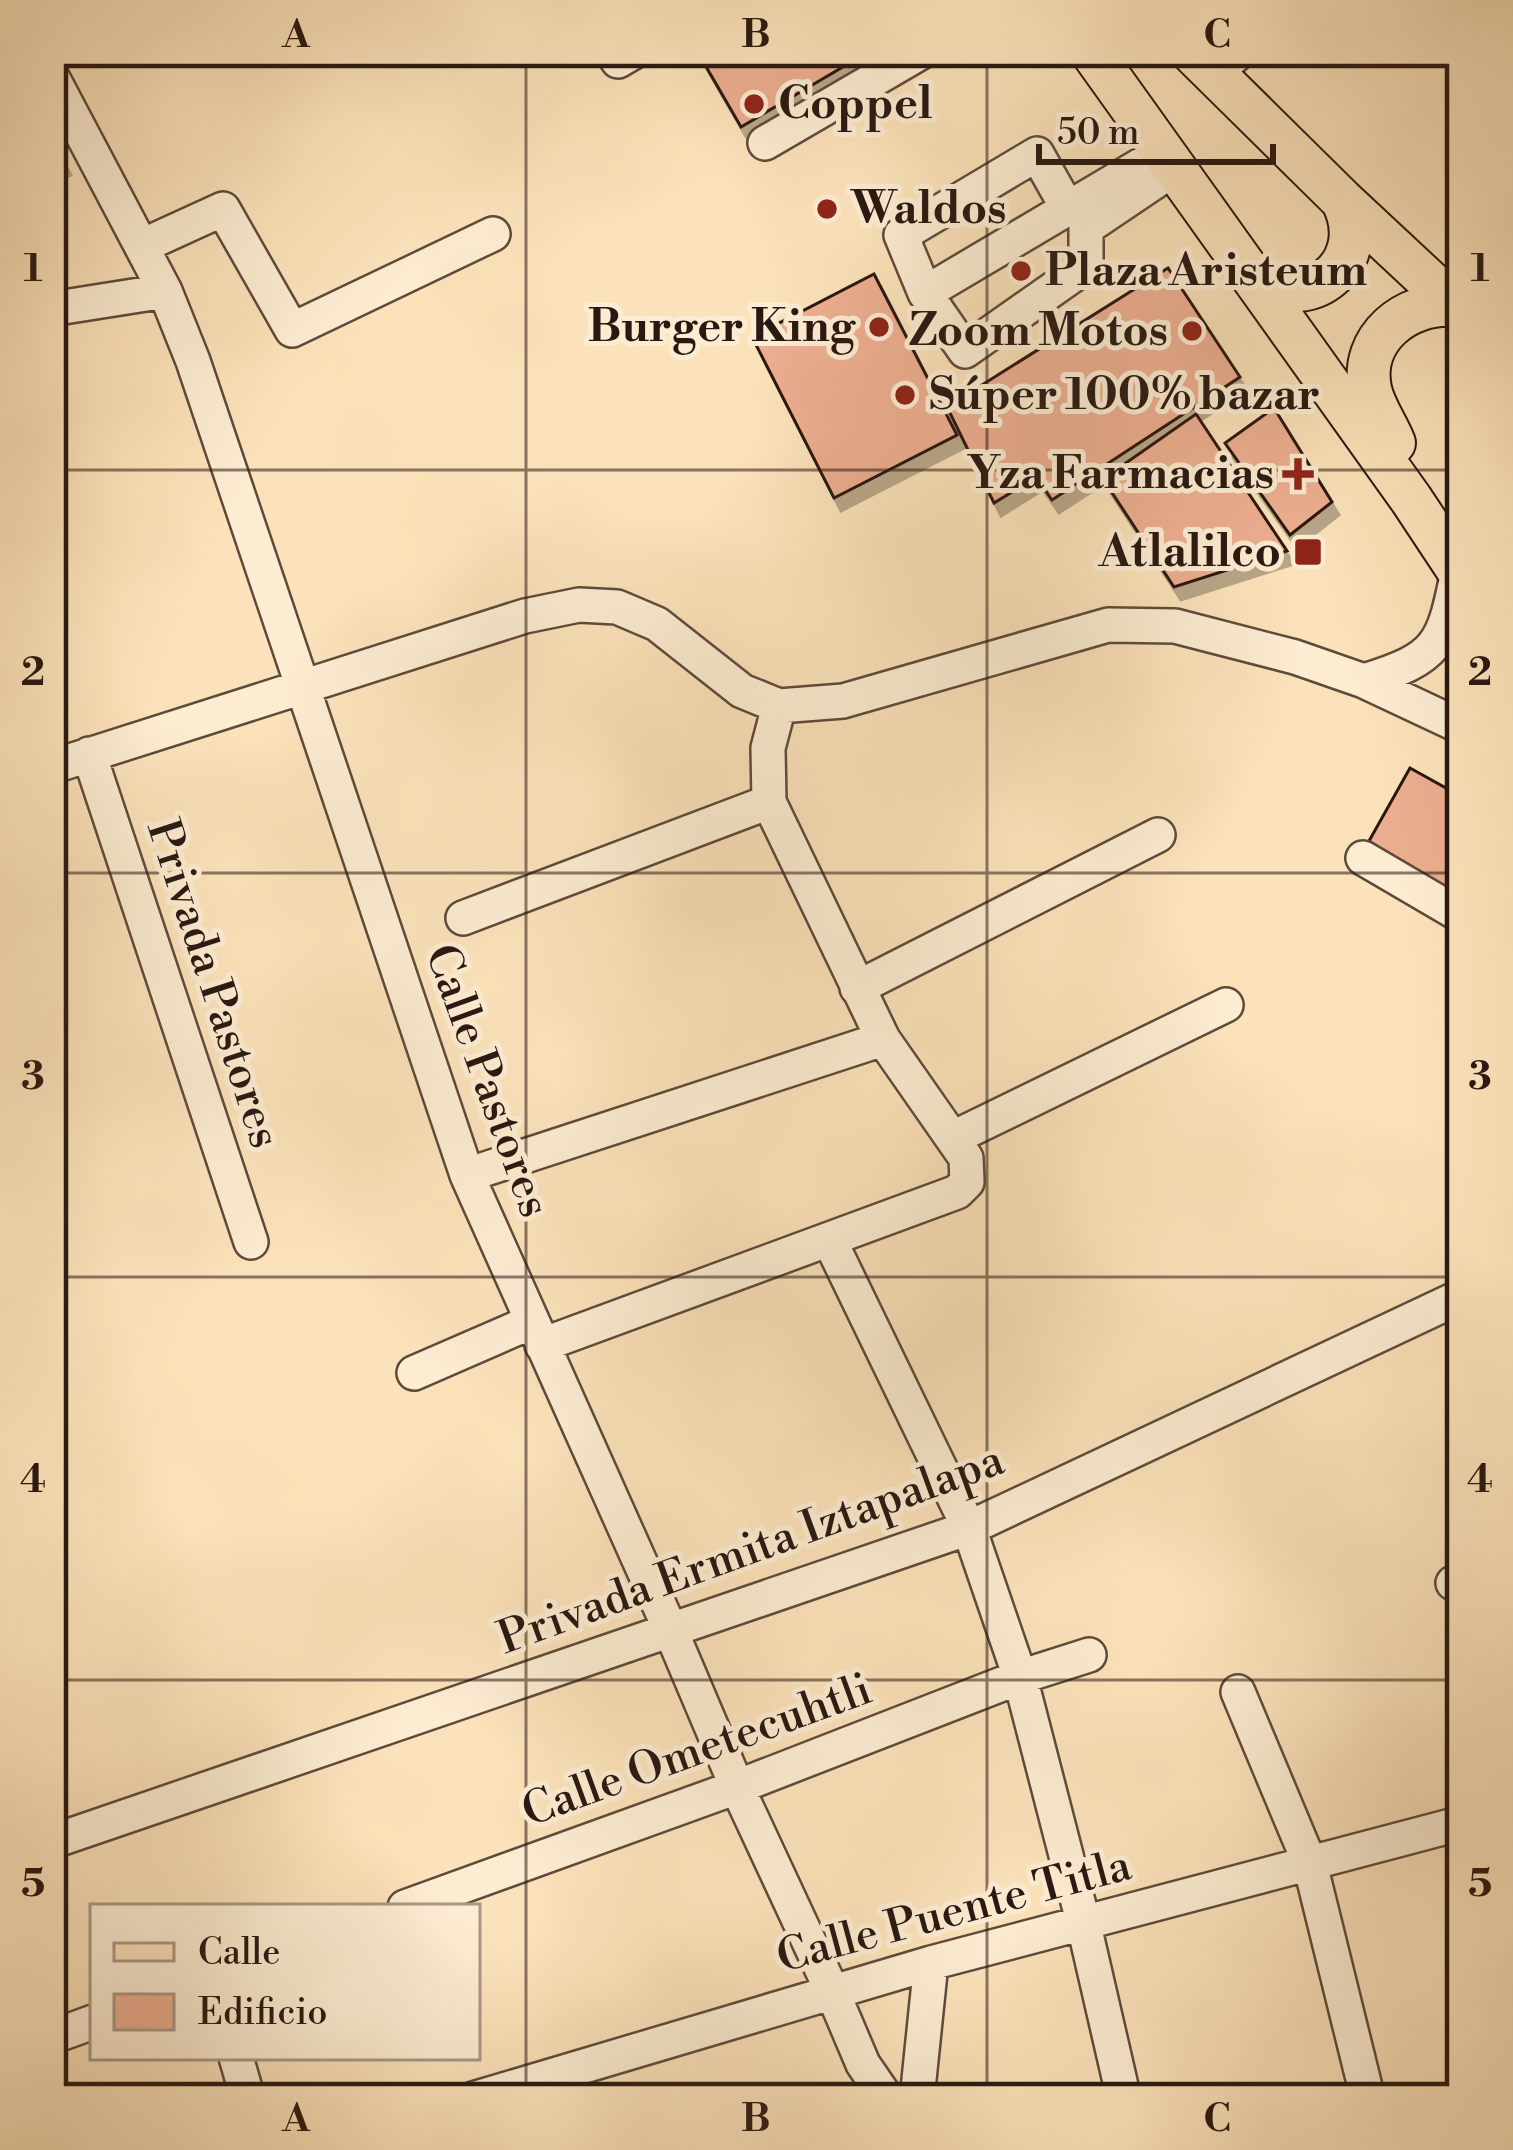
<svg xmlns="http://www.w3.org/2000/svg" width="1513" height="2150" font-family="'Libre Bodoni',serif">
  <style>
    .building { fill: #ecae90; stroke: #291811; stroke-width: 3; filter: url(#shadow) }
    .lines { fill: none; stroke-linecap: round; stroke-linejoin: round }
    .minor-casing { stroke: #5e4a3b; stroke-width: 38 }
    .major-casing { stroke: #291811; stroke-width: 46 }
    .minor { stroke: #fcecd2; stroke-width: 33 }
    .major { stroke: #fbe2ba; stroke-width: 42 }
    .grid { fill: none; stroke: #291811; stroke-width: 3; stroke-opacity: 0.55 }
    .poi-dot { fill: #8f2418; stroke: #fcecd2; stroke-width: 4.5 }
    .labels { text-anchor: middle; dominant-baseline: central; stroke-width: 10; stroke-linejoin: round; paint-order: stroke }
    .poi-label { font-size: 45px; font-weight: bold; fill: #291811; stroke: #fcecd2; text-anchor: start }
    .street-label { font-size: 45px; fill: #291811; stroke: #fcecd2 }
    .neatline { fill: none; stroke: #291811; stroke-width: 4.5 }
    .grid-label { font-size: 39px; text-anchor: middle; font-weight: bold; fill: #291811 }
  </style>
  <defs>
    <filter id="shadow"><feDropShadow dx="7" dy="13" stdDeviation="0" flood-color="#0004"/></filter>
  </defs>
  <rect width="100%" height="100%" fill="#fbe2ba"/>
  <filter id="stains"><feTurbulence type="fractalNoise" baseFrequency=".00167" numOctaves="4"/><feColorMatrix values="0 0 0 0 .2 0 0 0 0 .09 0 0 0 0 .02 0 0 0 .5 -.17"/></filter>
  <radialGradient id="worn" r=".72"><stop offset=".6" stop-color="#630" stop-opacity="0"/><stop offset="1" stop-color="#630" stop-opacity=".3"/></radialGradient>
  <path class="building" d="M697,51H870L741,127Z
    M51,138L64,162L51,168Z
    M1168,268L1240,377L1052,500L1036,477L994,503L947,407Z
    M874,274L957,435L834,498L752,337Z
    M1274,408L1332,502L1290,535L1225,443Z
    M1196,414L1287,551L1174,587L1103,479Z
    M1410,768L1462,797V906L1369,841Z"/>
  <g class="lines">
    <g class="minor-casing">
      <path id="minor" d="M611,51L618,61L635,51
        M1214,74L1240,51
        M51,75L165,291L193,361L467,1175L670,1629L737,1787L832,1991L863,2064L887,2099
        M765,143L923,51
        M1068,209L1037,154L901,235L925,293L965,351L1086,266V228L1175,168
        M142,246L223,209L292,330L493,234
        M925,293L1141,165
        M51,309L165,291
        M1364,681C1439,658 1443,645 1458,571
        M89,754L251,1242
        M51,767L525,616L579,605L617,607L657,624L742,691L779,706L843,701L1108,625L1175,626L1295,657L1364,681L1462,727
        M1363,858L1462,916
        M463,918L769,802
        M857,988L1158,835
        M953,1138L1226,1005
        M467,1175L883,1039
        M830,1241L969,1528L1020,1677L1083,1921L1124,2099
        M542,1345L957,1192L967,1182L966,1158L883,1039L769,802L768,748L779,706
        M414,1373L531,1322
        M1453,1583L1462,1579
        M1238,1692L1310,1864L1368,2099
        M51,1842L969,1528L1462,1296
        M405,1907L737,1787L1020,1677L1089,1655
        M63,2033L93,2022
        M236,2057L248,2099
        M473,2099L931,1963L1462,1823
        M917,2099L931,1963"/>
    </g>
    <g class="major-casing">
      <path id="major" d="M1091,51L1411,499L1462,576
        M1191,51L1342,200L1462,312
        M1253,275C1308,318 1375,262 1342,200
        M1394,443C1387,425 1374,408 1370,389C1360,338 1406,302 1453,305"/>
    </g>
    <use href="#minor" class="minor"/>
    <use href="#major" class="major"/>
  </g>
  <path class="grid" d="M526,51V2099M987,51V2099M51,470H1462M51,873H1462M51,1277H1462M51,1680H1462"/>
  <g class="poi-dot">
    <circle cx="754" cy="104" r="12"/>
    <circle cx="827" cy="209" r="12"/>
    <circle cx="1021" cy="271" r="12"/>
    <circle cx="879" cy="327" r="12"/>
    <circle cx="1192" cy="331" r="12"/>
    <circle cx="905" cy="395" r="12"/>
    <path d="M1292 456h12v12h12v12h-12v12h-12v-12h-12v-12h12z"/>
    <rect x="1293" y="537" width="30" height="30" rx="6"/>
  </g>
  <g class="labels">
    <g class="poi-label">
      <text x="778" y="104">Coppel</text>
      <text x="851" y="209">Waldos</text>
      <text x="1045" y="271">Plaza Aristeum</text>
      <text x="855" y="327" text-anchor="end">Burger King</text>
      <text x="1168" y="331" text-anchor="end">Zoom Motos</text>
      <text x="929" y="395">Súper 100% bazar</text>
      <text x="1274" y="474" text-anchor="end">Yza Farmacias</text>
      <text x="1281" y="552" text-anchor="end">Atlalilco</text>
    </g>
    <g class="street-label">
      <text transform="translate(213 984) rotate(72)">Privada Pastores</text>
      <text transform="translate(487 1081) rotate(70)">Calle Pastores</text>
      <text transform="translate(751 1550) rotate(-20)">Privada Ermita Iztapalapa</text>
      <text transform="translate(697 1751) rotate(-20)">Calle Ometecuhtli</text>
      <text transform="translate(954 1912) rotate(-15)">Calle Puente Titla</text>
    </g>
  </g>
  <rect width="1513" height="2150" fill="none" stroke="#fbe2ba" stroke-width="132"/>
  <rect x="90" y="1904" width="390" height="156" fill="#fcecd2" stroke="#a89785" stroke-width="3"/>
  <rect x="114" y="1943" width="60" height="18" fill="#fbe2ba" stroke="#a89785" stroke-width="3"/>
  <text x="198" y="1964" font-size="36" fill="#291811">Calle</text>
  <rect x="114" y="1994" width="60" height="36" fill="#ecae90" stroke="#a89785" stroke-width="3"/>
  <text x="198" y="2024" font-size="36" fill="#291811">Edificio</text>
  <path d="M1039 144v18h234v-18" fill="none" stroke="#291811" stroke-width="6"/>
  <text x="1057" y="144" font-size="36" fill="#291811" stroke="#fcecd2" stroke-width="9" paint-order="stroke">50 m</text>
  <rect x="66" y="66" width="1381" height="2018" class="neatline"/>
  <g class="grid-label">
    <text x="296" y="47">A</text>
    <text x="756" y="47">B</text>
    <text x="1217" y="47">C</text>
    <text x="33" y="281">1</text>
    <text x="1480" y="281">1</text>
    <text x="33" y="685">2</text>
    <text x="1480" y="685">2</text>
    <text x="33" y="1089">3</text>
    <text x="1480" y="1089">3</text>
    <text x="33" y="1492">4</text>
    <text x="1480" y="1492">4</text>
    <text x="33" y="1896">5</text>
    <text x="1480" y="1896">5</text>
    <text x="296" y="2131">A</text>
    <text x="756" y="2131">B</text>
    <text x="1217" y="2131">C</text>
  </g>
  <rect width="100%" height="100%" filter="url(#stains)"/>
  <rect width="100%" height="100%" fill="url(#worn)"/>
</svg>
